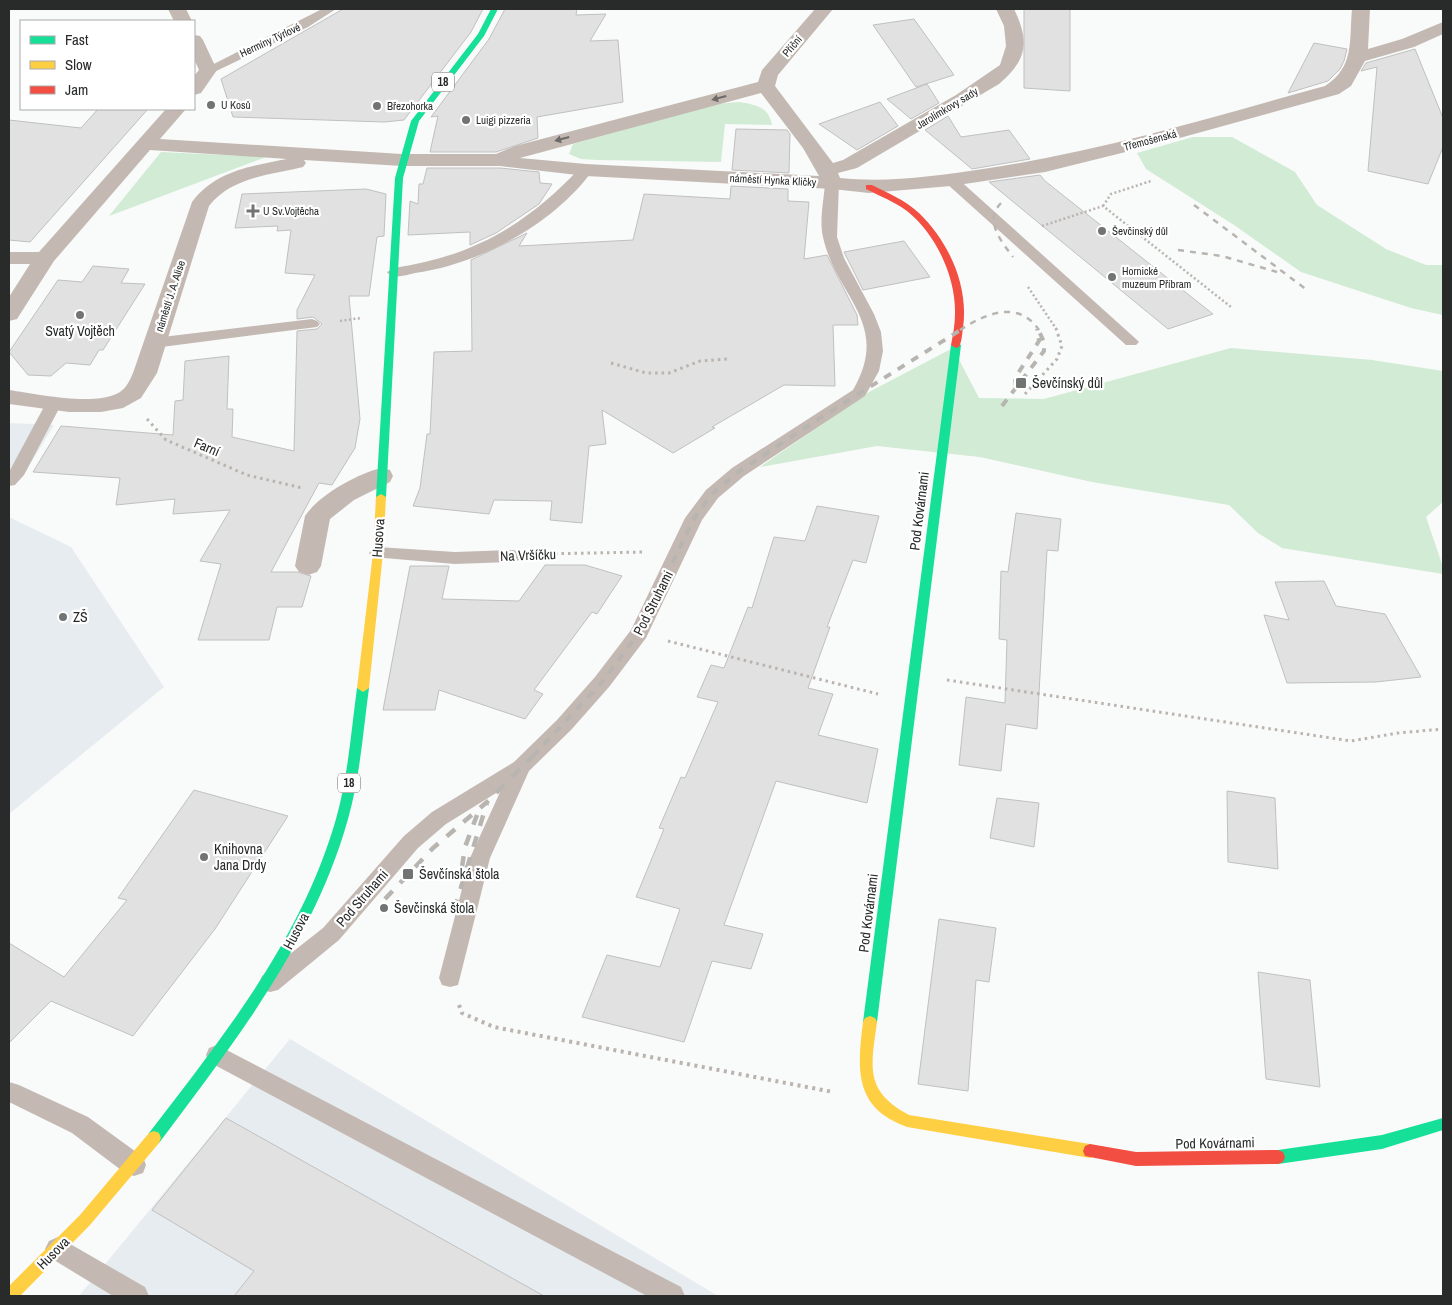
<svg xmlns="http://www.w3.org/2000/svg" width="1452" height="1305" font-family="'Archivo Narrow',sans-serif">
  <style>
    .built { fill: #e7ecf0 }
    .green { fill: #d1ebd4 }
    .building { fill: #e1e1e1; stroke: #c0c0c0 }
    .lines { fill: none; stroke-linecap: round; stroke-linejoin: round }
    .path-far2 { stroke: #bab3ae; stroke-width: 2.5; stroke-dasharray: 2 2.5; stroke-linecap: butt }
    .path-far1 { stroke: #bab3ae; stroke-width: 3; stroke-dasharray: 2.5 4; stroke-linecap: butt }
    .path { stroke: #bab3ae; stroke-width: 4; stroke-dasharray: 3 4.5; stroke-linecap: butt }
    .lane { fill: #c3b9b2; fill-rule: evenodd }
    .street { fill: #c3b9b2; fill-rule: evenodd }
    .fast { fill: #16e098; fill-rule: evenodd }
    .slow { fill: #ffcf43; fill-rule: evenodd }
    .jam { fill: #f24e42; fill-rule: evenodd }
    .rail-far2 { stroke: #b8b4b0; stroke-width: 2.5; stroke-dasharray: 6 6; stroke-linecap: butt }
    .rail-far1 { stroke: #b8b4b0; stroke-width: 4; stroke-dasharray: 8 8; stroke-linecap: butt }
    .rail { stroke: #b8b4b0; stroke-width: 4.5; stroke-dasharray: 11 11; stroke-linecap: butt }
    .oneway { fill: #6e6a67 }
    .poi-dot { fill: #727373; stroke: #fff; stroke-width: 2 }
    .labels { text-anchor: middle; dominant-baseline: central; stroke-width: 4.5; stroke-linejoin: round; paint-order: stroke }
    .far-street-label { font-size: 11px; fill: #292a2a; stroke: #fff }
    .far-poi-label { font-size: 11px; fill: #292a2a; stroke: #fff; text-anchor: start }
    .shield { fill: #fff; stroke: #696a6a; stroke-width: 1 }
    .shield-label { font-size: 12px; font-weight: bold; fill: #292a2a }
    .poi-label { font-size: 14px; fill: #292a2a; stroke: #fff; text-anchor: start }
    .street-label { font-size: 14px; fill: #292a2a; stroke: #fff }
  </style>
  <rect width="100%" height="100%" fill="#f9fafa"/>
  <path class="built" d="M9,423L54,425L26,471L9,485Z
    M9,517L71,547L164,687L9,814Z
    M290,1039L718,1296H79Z"/>
  <path class="green" d="M740,102C756,105 769,107 772,125L725,124L721,162L597,160L581,159L569,154L573,144L716,104Z
    M1193,137H1232L1295,172L1317,205L1386,249L1426,265H1443V315L1411,308L1301,272L1234,225L1146,169L1137,153Z
    M161,152L266,157L109,216Z
    M953,348L979,398L1044,399L1231,348L1372,360L1443,371V502L1426,517L1443,567V574L1282,548L1258,533L1229,505L1092,482L980,457L877,446L760,467L869,392Z"/>
  <path class="building" d="M343,9H483L471,32L404,120L384,122L233,117L221,79Z
    M505,9H577L576,15L606,14L590,41L618,40L623,102L537,117L538,138L496,152H430L438,116L431,117L489,39Z
    M1024,9H1070V91L1024,88Z
    M914,19L954,75L916,87L873,25Z
    M1314,43L1347,49L1344,61L1340,69L1328,81L1288,93Z
    M1415,49L1443,118V147L1428,184L1368,171L1377,67L1361,71L1366,63Z
    M927,84L939,103L911,119L887,99Z
    M880,102L898,126L857,150L819,124Z
    M98,109H148L30,242L9,240V120L81,128Z
    M948,116L961,137L1009,130L1030,159L972,169L925,130Z
    M736,129L787,130L790,134L789,173L732,170Z
    M427,168H500L539,172L540,183L552,184L539,204L496,233L470,245V232L408,235L410,201L418,204L419,184H423Z
    M1040,175L1045,181L1213,314L1168,329L989,182Z
    M731,186L788,189V201L809,202L804,259L827,255L857,315L858,325H833L835,386L784,385L712,427L715,428L673,453L602,410L606,444L589,446L582,523L550,520L552,501L494,500L489,514L413,506L420,488L427,434H430L434,352L472,351L471,260L527,233L519,246L633,240L644,194L730,199Z
    M366,189L386,194L384,236L377,237L369,296H349L360,419L355,448L332,485L319,483L271,572H297L311,576L302,607H277L269,640H198L221,564L200,561L230,510L173,514L175,499L116,505L120,478L33,472L61,426L173,435L175,401L183,400L185,361L229,356L227,409H233L232,437L294,451L297,331L317,329L322,324L313,317L297,319V310L315,275L285,273L291,230L277,231L278,226L235,228L242,194Z
    M904,241L930,277L863,290L844,252Z
    M93,266L129,269L121,283L145,284L103,350H99L90,365L66,363L51,376L28,375L9,352L58,280L82,282Z
    M817,506L879,516L866,563L853,560L827,627H830L808,688L833,694L818,735L878,749L867,803L776,781L724,925L763,934L751,969L712,961L684,1042L582,1017L607,955L660,967L680,909L636,897L664,829L659,828L681,777L685,778L718,702L697,697L711,665L724,668L748,607L752,608L774,537L805,541Z
    M1016,513L1061,519L1058,551L1047,550L1037,729L1006,724L1001,771L959,765L966,697L1005,703L1007,640L999,639L1001,571L1008,572Z
    M545,565H585L622,576L597,614L592,612L534,690L543,694L525,719L439,690L435,710H383L410,566H449L442,599L519,601Z
    M1324,581L1336,606L1385,614L1421,677L1376,682L1287,683L1264,615L1289,620L1275,582Z
    M194,790L288,816L215,929L133,1036L51,1001L9,1043V943L64,977L127,900L118,898Z
    M1227,791L1275,798L1278,869L1228,862Z
    M997,798L1039,803L1034,847L990,838Z
    M939,919L996,928L989,982L976,980L968,1091L918,1084Z
    M1258,972L1310,980L1320,1087L1266,1079Z
    M226,1118L544,1296H234L254,1271L152,1210Z"/>
  <g class="lines">
    <path class="path-far2" d="M1103,206L1111,194L1151,181
      M1042,226L1103,206L1231,307
      M1028,287L1057,330
      M340,321L361,318"/>
    <path class="path-far1" d="M611,363L646,373H669L700,361L728,359
      M1025,394L1057,359L1062,346L1056,329
      M147,419L166,440L247,475L302,488
      M542,554L645,552
      M668,641L878,694
      M947,680L1351,741L1398,733L1443,729"/>
    <path class="path" d="M459,1005L462,1013L494,1027L833,1092"/>
    <path class="lane" d="M322,9H336L308,27L212,73H204L202,70Z
      M586,166L593,170C554,224 480,264 415,273C407,275 392,280 387,272L394,268C474,256 526,225 581,167Z
      M951,176L956,177L1136,339L1139,342L1136,345H1126L946,183L944,180L946,177Z
      M832,179L839,183L837,237L844,258L874,314L881,332L883,351L879,371L865,396L744,476L718,498L702,520L646,638L609,687L571,730L529,771L490,858L458,985L450,987L442,985L439,978L470,858L501,790L446,824L418,848L339,940L278,990L270,992L262,990L259,983L262,976L323,928L404,836L432,812L514,762L557,720L595,677L631,630L685,518L706,490L732,468L853,390C892,323 836,297 823,237C819,220 824,200 825,183Z
      M312,319L317,321L320,324L317,327L154,348L146,343L154,338Z
      M54,398L60,399L62,403L24,475L15,485L9,486V472L46,403L48,399Z
      M378,547L455,552L513,550L519,552L522,556L519,560L513,562L455,564L372,557L369,553L372,549Z
      M217,1045L681,1287L685,1296H647L209,1062L206,1055L209,1048Z
      M9,1082L19,1085L88,1117L143,1157L146,1165L143,1173L134,1176L125,1173L72,1133L9,1102Z
      M58,1237L145,1287L149,1296H113L49,1257L45,1249L49,1241Z"/>
    <path class="street" d="M168,9H186L192,21H174Z
      M815,9H833L778,75L775,86L833,163L843,160L956,95L1000,65L1006,46L1004,26L996,9H1014C1030,42 1027,60 999,84L857,168L838,173L840,178C887,183 936,176 983,169C1099,152 1212,117 1325,86C1355,67 1349,40 1352,9H1370L1368,49L1402,39L1443,22V34L1414,47L1365,61L1351,86L1339,94L1158,144L1045,172L951,186L869,193L832,189L586,176L500,166H402L304,160L306,163L303,167C270,175 231,177 209,206L157,373L141,398L123,408L101,412H69L9,404V390C37,394 96,407 120,392C127,387 130,380 133,373L192,202C215,171 251,166 287,159L150,150L54,261L17,319L9,321V297L30,264H9V252H39L166,109H186L160,139L402,154H496L515,146L758,82L762,70ZM761,93L803,148L819,176L586,164L520,158Z
      M194,35L200,36L203,40L217,70L201,93L194,95V76L199,70L194,59Z
      M381,468L390,470L393,476L390,482L354,500L330,519L321,566L317,572L308,575L299,572L295,566L305,516C319,495 357,474 381,468Z"/>
    <path class="fast" d="M491,9H498L484,36L419,121L403,178L386,497L381,500L376,497L395,178L411,121L478,34Z
      M956,342L961,345L877,1022L875,1026L870,1028L865,1026L863,1022L951,345Z
      M363,684L369,688C363,732 360,777 348,819C314,941 234,1043 159,1143L154,1145L149,1143L147,1138L149,1133C223,1037 302,938 336,819C348,777 351,732 357,688Z
      M1443,1118V1130L1382,1149L1278,1164L1273,1162L1271,1157L1273,1152L1278,1150L1382,1135Z"/>
    <path class="slow" d="M381,494L386,497L383,553L369,688L363,692L357,688L373,553L376,497Z
      M870,1016L875,1018L877,1022C871,1067 864,1091 909,1115L1090,1144L1095,1146L1097,1151L1095,1156L1090,1158L907,1127C854,1108 857,1070 863,1022L865,1018Z
      M154,1131L159,1133L161,1138L159,1143L90,1225L20,1296H9V1286L80,1215L149,1133Z"/>
    <path class="jam" d="M866,185H872C888,193 905,200 919,213C949,242 969,286 963,328C962,334 962,341 959,347L956,348L951,345C953,335 955,324 955,314C956,277 936,234 907,211C895,202 880,196 866,189Z
      M1090,1144L1136,1152L1278,1150L1283,1152L1285,1157L1283,1162L1278,1164L1136,1166L1085,1156L1083,1151L1085,1146Z"/>
    <path class="rail-far2" d="M1001,203C984,221 1001,241 1013,257
      M1194,205L1307,290
      M1178,250L1222,256L1277,272
      M960,330C985,314 1018,299 1039,330"/>
    <path class="rail-far1" d="M1016,387L1015,378L1039,341L1037,329
      M1002,406L1044,351V342L1038,329
      M533,756L602,682L639,633L694,518L712,494L738,472L814,422L962,329"/>
    <path class="rail" d="M462,867L465,847L477,815
      M385,899L433,848L487,802L534,755
      M454,910L487,803"/>
  </g>
  <defs><path id="oneway-solid" d="M-6-.8H1V-3.2L6.5 0L1 3.2V.8H-6Z" transform="scale(1.25)"/></defs>
  <g class="oneway">
    <use href="#oneway-solid" transform="translate(719 98) rotate(165)"/>
    <use href="#oneway-solid" transform="translate(562 139) rotate(165)"/>
  </g>
  <g class="poi-dot">
    <circle cx="211" cy="105" r="5"/>
    <circle cx="377" cy="106" r="5"/>
    <circle cx="466" cy="120" r="5"/>
    <path d="M250.5 203.5h5v5h5v5h-5v5h-5v-5h-5v-5h5z"/>
    <circle cx="1102" cy="231" r="5"/>
    <circle cx="1112" cy="277" r="5"/>
    <circle cx="80" cy="315" r="5"/>
    <rect x="1015" y="377" width="12" height="12" rx="2.5"/>
    <circle cx="63" cy="617" r="5"/>
    <circle cx="204" cy="857" r="5"/>
    <rect x="402" y="868" width="12" height="12" rx="2.5"/>
    <circle cx="384" cy="908" r="5"/>
  </g>
  <g class="labels">
    <g class="far-street-label">
      <text transform="translate(270 40) rotate(-25)">Hermíny Týrlové</text>
      <text transform="translate(792 46) rotate(-50)">Příční</text>
      <text transform="translate(947 108) rotate(-31)">Jarolímkovy sady</text>
      <text transform="translate(1150 140) rotate(-15)">Třemošenská</text>
      <text transform="translate(773 180) rotate(3)">náměstí Hynka Kličky</text>
      <text transform="translate(170 296) rotate(-72)">náměstí J. A. Alise</text>
    </g>
    <g class="far-poi-label">
      <text x="221" y="105">U Kosů</text>
      <text x="387" y="106">Březohorka</text>
      <text x="476" y="120">Luigi pizzeria</text>
      <text x="263" y="211">U Sv.Vojtěcha</text>
      <text x="1112" y="231">Ševčinský důl</text>
      <text x="1122" y="271">Hornické<tspan x="1122" dy="13">muzeum Příbram</tspan></text>
    </g>
    <g class="shield">
      <rect x="432" y="72.5" width="22" height="19" rx="4"/>
      <rect x="338" y="773.5" width="22" height="19" rx="4"/>
    </g>
    <g class="shield-label">
      <text x="443" y="82">18</text>
      <text x="349" y="783">18</text>
    </g>
    <g class="poi-label">
      <text x="80" y="331" text-anchor="middle">Svatý Vojtěch</text>
      <text x="1032" y="383">Ševčínský důl</text>
      <text x="73" y="617">ZŠ</text>
      <text x="214" y="849">Knihovna<tspan x="214" dy="16">Jana Drdy</tspan></text>
      <text x="419" y="874">Ševčínská štola</text>
      <text x="394" y="908">Ševčinská štola</text>
    </g>
    <g class="street-label">
      <text transform="translate(207 447) rotate(23)">Farní</text>
      <text transform="translate(919 511) rotate(-83)">Pod Kovárnami</text>
      <text transform="translate(378 538) rotate(-86)">Husova</text>
      <text transform="translate(528 555) rotate(-2)">Na Vršíčku</text>
      <text transform="translate(653 603) rotate(-63)">Pod Struhami</text>
      <text transform="translate(362 898) rotate(-49)">Pod Struhami</text>
      <text transform="translate(868 913) rotate(-83)">Pod Kovárnami</text>
      <text transform="translate(296 931) rotate(-62)">Husova</text>
      <text transform="translate(1215 1143) rotate(-1)">Pod Kovárnami</text>
      <text transform="translate(53 1253) rotate(-45)">Husova</text>
    </g>
  </g>
  <rect width="1452" height="1305" fill="none" stroke="#292a2a" stroke-width="20"/>
  <rect x="20" y="20" width="175" height="90" fill="#ffffff" stroke="#a9aaaa"/>
  <rect x="30" y="36" width="25" height="8" fill="#16e098" stroke="#a9aaaa"/>
  <text x="65" y="45" font-size="15" fill="#292a2a">Fast</text>
  <rect x="30" y="61" width="25" height="8" fill="#ffcf43" stroke="#a9aaaa"/>
  <text x="65" y="70" font-size="15" fill="#292a2a">Slow</text>
  <rect x="30" y="86" width="25" height="8" fill="#f24e42" stroke="#a9aaaa"/>
  <text x="65" y="95" font-size="15" fill="#292a2a">Jam</text>
</svg>
